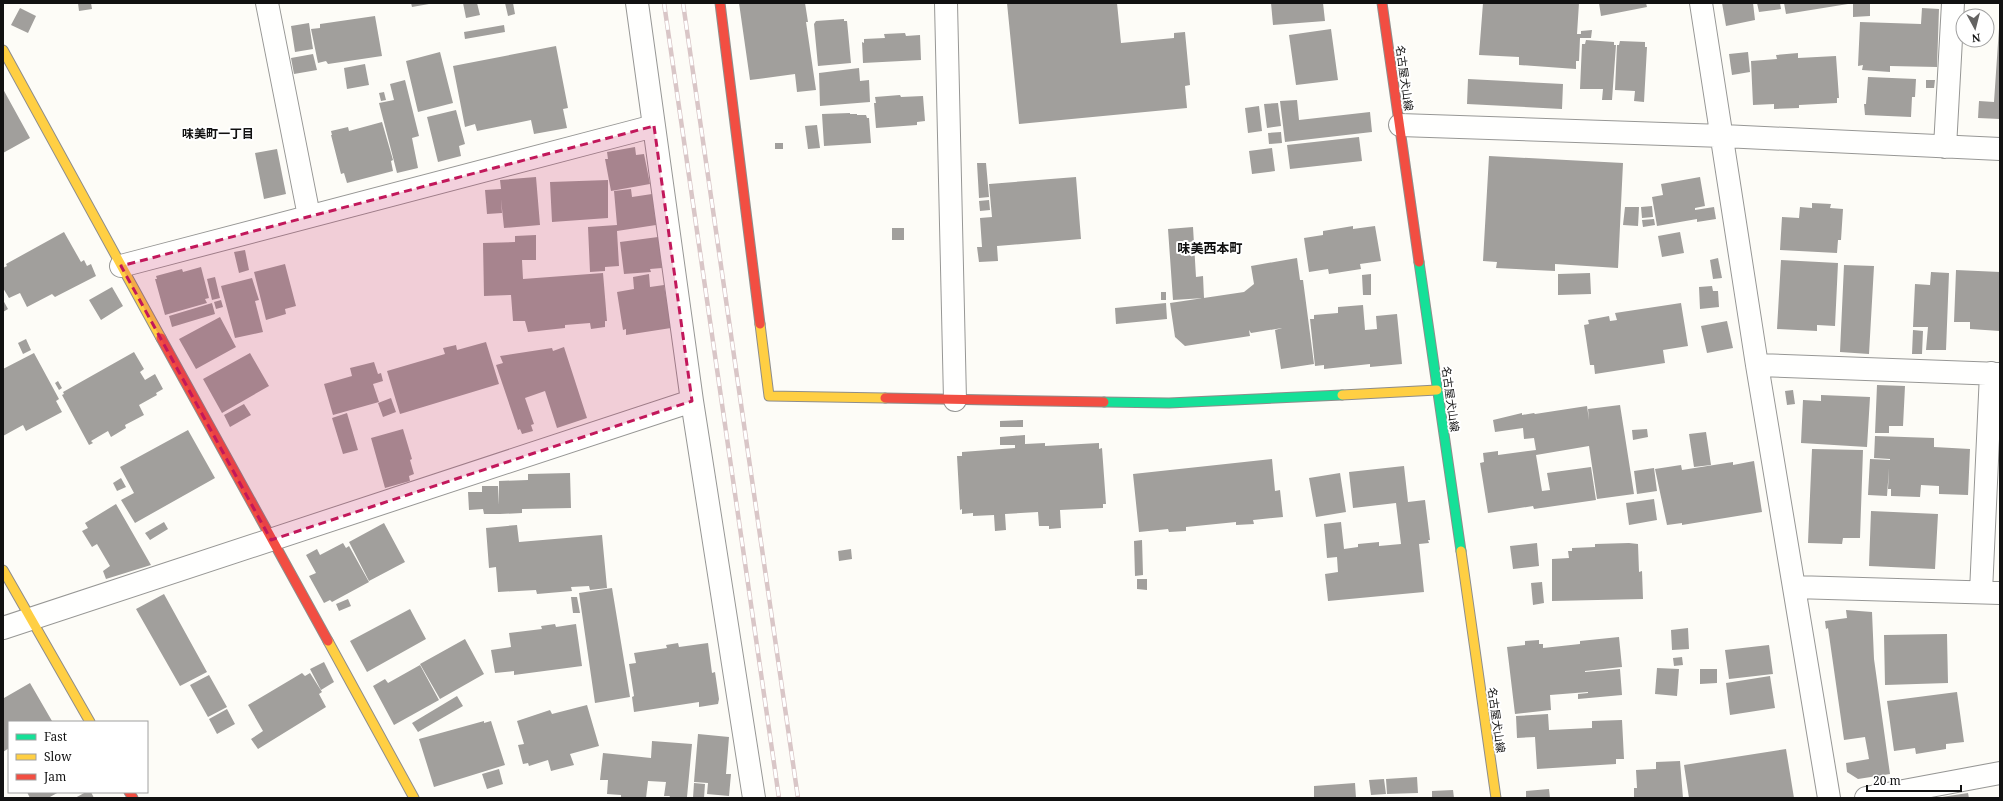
<svg xmlns="http://www.w3.org/2000/svg" width="2003" height="801" font-family="'Noto Serif','Noto Sans JP',serif">
  <style>
    .building { fill: #a19f9c }
    .lines { fill: none; stroke-linecap: round; stroke-linejoin: round }
    .street-casing { stroke: #979795; stroke-width: 24 }
    .fast-casing { stroke: #8e8d8b; stroke-width: 11 }
    .slow-casing { stroke: #8e8d8b; stroke-width: 11 }
    .jam-casing { stroke: #8e8d8b; stroke-width: 11 }
    .street { stroke: #fffffe; stroke-width: 22 }
    .fast { stroke: #16e098; stroke-width: 9 }
    .slow { stroke: #ffcf43; stroke-width: 9 }
    .jam { stroke: #f24e42; stroke-width: 9 }
    .rail-casing { stroke: #d9c6c7; stroke-width: 4.5 }
    .rail { stroke: #fff; stroke-width: 3; stroke-dasharray: 9; stroke-linecap: butt }
    .marked { fill: #c2185b; fill-opacity: 0.2; stroke: #c2185b; stroke-width: 3; stroke-dasharray: 8 5; stroke-linejoin: round }
    .labels { text-anchor: middle; dominant-baseline: central; stroke-width: 4; stroke-linejoin: round; paint-order: stroke }
    .street-label { font-size: 11px; fill: #111; stroke: #fff }
    .neighbourhood-label { font-size: 12px; font-weight: bold; fill: #111; stroke: #fff }
    .quarter-label { font-size: 13px; font-weight: bold; fill: #111; stroke: #fff }
  </style>
  <rect width="100%" height="100%" fill="#fdfcf7"/>
  <path class="building" d="M78,3H91L92,9L79,11Z
    M411,3H429V4L412,7Z
    M463,3H477L480,15L466,18Z
    M505,3H513L515,14L508,16Z
    M739,3H805L808,22H806L816,90L797,92L795,74L750,80Z
    M1007,3H1117L1121,43L1174,38V33L1185,32L1190,85L1185,86L1187,108L1019,124Z
    M1271,3H1323L1325,21L1273,25Z
    M1483,3H1579L1577,34H1581V31L1592,30L1591,38H1580L1579,61H1576V69L1519,65V57L1479,55Z
    M1599,3H1646L1647,7L1601,16Z
    M1722,3H1753L1755,20L1726,26Z
    M1757,3H1780L1781,9L1759,12Z
    M1784,3H1848V4L1786,14Z
    M1853,3H1870V16L1853,17Z
    M20,8L36,16L28,33L11,25Z
    M1922,8L1939,9L1937,67L1890,66V72L1862,70L1863,65L1858,66L1860,22L1921,24Z
    M375,16L382,56L328,64L326,61L318,63L311,29L320,28V24Z
    M844,19V21H847L851,63L818,66L814,24L816,21Z
    M309,23L313,49L295,52L291,26Z
    M504,25L505,32L465,39L464,32Z
    M1999,28L2000,119L1978,118L1979,101L1994,102Z
    M1331,29L1338,80L1296,85L1289,35Z
    M905,33L906,36L920,35L921,60L863,63L862,42L864,43V39L885,38L884,34Z
    M1586,40L1614,42V45H1616L1612,100H1602L1603,89H1580L1582,44H1585Z
    M1620,41L1645,42V47H1647L1644,102L1634,101L1635,91L1615,90L1617,45H1619Z
    M556,46L568,108L563,109L567,128L534,134L531,120L477,131L475,124L465,127L453,66Z
    M440,52L453,103L418,112L406,61Z
    M1748,52L1750,72L1732,75L1729,54Z
    M1798,53V58L1836,56L1839,98H1837V103L1799,105V108L1774,109V104L1753,105L1751,61L1777,59L1776,55Z
    M313,54L317,70L294,74L291,58Z
    M365,64L369,85L347,89L344,68Z
    M859,68L860,81L869,80L870,102L820,106L819,73Z
    M1868,77L1916,79L1915,97H1912L1911,117L1865,115L1864,104H1866Z
    M1468,79L1563,84L1562,109L1467,104Z
    M405,80L419,136L412,138L418,168L397,173L379,103L394,100L390,84Z
    M1926,80H1935L1934,88H1926Z
    M3,89L30,138L3,153Z
    M384,92L386,100L381,101L379,93Z
    M900,95L901,97L923,96L925,121L917,122V125L876,128L874,103H876L875,97Z
    M1297,100L1299,120L1370,112L1372,132L1285,142L1280,101Z
    M1278,103L1281,126L1267,128L1264,104Z
    M1259,106L1262,131L1248,133L1245,108Z
    M456,110L465,144L459,146L461,156L438,162L427,117Z
    M850,113V114H857V115H866L867,118H869L871,143L824,146L822,114Z
    M382,122L393,160L391,161L393,171L347,183L344,173L341,174L331,135H332L331,131L348,127L349,131Z
    M817,125L820,148L808,149L805,126Z
    M1281,132L1282,143L1269,144L1268,133Z
    M1359,137L1362,161L1290,169L1287,145Z
    M775,143H783V149H775Z
    M635,147L636,155L644,154L650,184L611,191L605,159H608L607,152Z
    M1272,148L1275,171L1252,174L1249,151Z
    M277,149L286,194L264,199L255,153Z
    M1489,156L1623,163L1618,268L1555,264V271L1496,268L1497,262L1483,261Z
    M977,163H986L989,197L979,198Z
    M536,177L540,225L504,228L501,199L502,213L487,214L485,190L501,189L500,180Z
    M1076,177L1081,239L997,246L998,261L979,262L977,247H982L980,218L992,217L989,184Z
    M1700,177L1705,206L1695,208V210L1714,207L1716,219L1697,222V219L1657,226L1652,197L1663,195L1661,184Z
    M608,180V218L552,222L550,182Z
    M631,189L632,197L652,194L656,225L617,231L619,266L605,267V271L590,272L588,227L617,225L614,191Z
    M989,200L990,210L980,211L979,201Z
    M1812,203L1831,204L1830,208L1843,209L1841,240H1838L1837,253L1780,250L1782,217L1799,218L1800,207L1812,208Z
    M1652,206L1653,217L1642,218L1641,207Z
    M1625,207H1639L1638,226L1623,225Z
    M1654,219L1655,225L1643,227L1642,220Z
    M1353,226V229L1375,226L1381,261L1360,264L1361,269L1329,274L1328,269L1309,272L1304,238L1323,235V231Z
    M1193,227L1196,277L1203,276L1204,298L1173,300L1168,229Z
    M892,228H904V240H892Z
    M64,232L81,262L84,260L87,266L91,264L96,276L55,297L52,294L27,307L20,293L9,298L3,288V268L7,266L6,264Z
    M1680,232L1684,253L1662,257L1658,236Z
    M536,235V260H522L523,279L603,273L607,321H605V327L591,329L590,323L565,325V328L528,332L525,321H513L511,295L484,296L483,243L515,242V236Z
    M658,237L662,268L650,269L651,272L624,274L620,242Z
    M245,250L249,270L239,273L234,252Z
    M1297,258L1300,280H1303L1314,364L1281,369L1275,330L1282,328L1251,333L1249,330L1250,336L1185,346L1175,337L1170,303L1244,292L1254,284L1251,266Z
    M1718,258L1722,278L1713,279L1710,260Z
    M1781,260L1838,263L1835,326L1817,325V331L1777,329Z
    M285,264L296,306L285,309L286,314L266,320L254,272Z
    M1844,265L1874,266L1869,354L1840,352Z
    M201,267L209,298L205,299L207,303L165,315L155,279H157L156,276L182,269L183,272Z
    M1956,270L2000,272V331L1970,329V322H1954Z
    M1931,272L1949,273L1946,350H1926L1928,327H1913L1915,284L1930,285Z
    M1590,273L1591,294L1558,295V274Z
    M649,274L650,287L664,285L671,328L626,335V329L623,330L617,292L634,289L633,277Z
    M1371,274V295H1363L1362,275Z
    M215,277L220,298L212,300L207,279Z
    M252,278L259,300L255,301L263,332L235,338L221,286Z
    M1712,286L1713,291H1718L1719,307L1700,309L1699,287Z
    M112,287L123,306L101,320L89,300Z
    M1161,292H1166V300H1161Z
    M3,300L8,309L3,312Z
    M221,300L223,307L216,309L214,302Z
    M212,303L215,314L172,327L169,316Z
    M1166,303L1167,319L1116,324L1115,308Z
    M1681,303L1688,346L1663,350L1665,363L1595,374L1594,365H1590L1584,325L1589,324L1588,320L1609,316L1610,321L1617,320L1615,313Z
    M1363,305L1365,330L1377,329L1376,316L1397,314L1402,364L1370,367V364L1324,369V365L1315,366L1310,319H1314V315L1338,313V307Z
    M220,317L236,347L196,369L179,339Z
    M1727,321L1733,348L1707,353L1701,326Z
    M1913,330L1923,331L1922,354H1912Z
    M26,339L31,350L23,354L18,343Z
    M486,342L499,384L400,414L387,371L445,354L443,348L456,345L457,350Z
    M564,347L587,418L557,428L545,391L525,398L534,424L531,425L533,431L522,434L520,429L518,430L496,365L503,363L500,356L552,348L553,351Z
    M134,352L144,369L140,372L145,380L155,374L163,389L156,393L157,395L139,405L144,415L125,425L126,428L111,437L108,431L91,441L93,443L89,445L62,395L64,394L63,392Z
    M34,353L59,399L56,401L62,412L26,431L23,425L3,436V369Z
    M250,353L269,386L222,413L203,379Z
    M374,362L378,374L381,373L383,381L373,384L379,402L333,415L324,384L352,376L350,368Z
    M58,381L62,388L59,390L55,383Z
    M1877,385L1905,386L1903,426H1889V433H1875Z
    M1793,390L1795,404L1787,405L1785,391Z
    M1821,395L1870,397L1867,447L1801,443L1803,400L1821,401Z
    M391,398L396,412L383,417L378,403Z
    M244,404L251,415L230,427L224,415Z
    M1620,405L1634,494L1597,499L1589,446L1536,455L1542,491L1550,490L1547,473L1591,467L1596,500L1534,509L1533,506L1488,513L1480,463L1484,462L1483,453L1498,451V455L1536,450L1534,438L1524,439L1523,428L1495,432L1493,420L1522,413V415L1534,413L1535,414L1587,406L1589,420L1588,409Z
    M347,413L358,450L343,454L332,418Z
    M1023,420V427H1000V421Z
    M403,429L412,459L410,460L414,474L409,476L410,481L385,488L371,438Z
    M1647,429L1648,437L1633,440L1632,430Z
    M188,430L215,478L135,523L121,500L134,493L120,467Z
    M1706,432L1711,465L1694,467L1689,434Z
    M1025,435V444L1045,443V446L1099,443V449L1102,448L1106,504H1103V508L1060,510L1061,528L1049,529V526H1039L1038,512L1005,514L1006,530L995,531L994,515L973,516V513L962,514V509L960,510L957,456H962V452L1015,448V445H1000V437Z
    M1875,436L1934,438V447L1970,449L1968,495L1939,494V486L1921,485L1920,497L1891,496V489H1888L1889,468L1887,496L1868,495L1870,459L1890,460V459L1874,458Z
    M1812,449L1863,450L1860,538H1843L1842,544L1808,543Z
    M1272,459L1275,491L1280,490L1283,517L1253,520L1254,524L1236,525V522L1186,527V531L1169,532L1168,529L1139,532L1133,474Z
    M1754,461L1762,512L1682,525V523L1667,525L1655,469L1681,465L1682,470L1733,462V465Z
    M1404,466L1408,502L1425,500L1430,540H1428L1429,543L1419,544L1424,592L1328,601L1325,574L1338,572L1337,557L1327,558L1324,524L1341,522L1344,549L1358,547V544L1379,542V546L1401,544L1396,503L1353,508L1349,472Z
    M1654,468L1657,491L1637,494L1634,471Z
    M570,473L571,508L522,509V513L500,514H484L483,509L469,510L468,492H482V486H498L499,505V481L528,480V474Z
    M1340,473L1346,512L1316,517L1309,478Z
    M121,478L126,487L117,491L113,483Z
    M1654,499L1657,520L1629,525L1626,503Z
    M116,504L151,565L106,579L103,571L110,566L97,544L92,547L82,531L88,528L85,523Z
    M1871,511L1938,514L1935,569L1869,566Z
    M164,522L168,529L150,540L145,533Z
    M384,523L405,562L369,581L349,542Z
    M517,525L519,542L602,535L607,588L590,590L589,586L571,587L572,591L537,594L536,590L498,592L496,567L489,568L486,528Z
    M1142,540L1143,575L1135,576L1134,541Z
    M343,543L346,548L349,546L369,582L332,602L330,600L324,603L309,576L316,573L306,555L317,549L320,555Z
    M1537,543L1539,566L1513,569L1510,546Z
    M1629,543L1638,544L1639,572L1642,571L1643,599L1552,601V559L1569,558L1568,551H1572V548L1595,547V544Z
    M851,549L852,559L839,561L838,551Z
    M1137,579H1147V590L1137,589Z
    M1542,582L1544,603L1533,605L1531,583Z
    M612,588L630,697L595,703L579,593Z
    M164,594L207,672L180,686L136,609Z
    M571,597H577L580,613H573Z
    M348,599L351,606L339,611L336,604Z
    M410,609L426,639L367,672L350,641Z
    M1846,610L1872,612L1874,659L1890,774L1858,779L1847,772L1846,763L1869,759L1865,737L1844,740L1828,628L1826,629L1825,621L1847,618Z
    M555,624L556,627L576,624L582,666L514,675V671L495,673L491,650L511,647L509,633L542,629L541,626Z
    M1688,628L1689,649L1672,650L1671,630Z
    M1947,634L1948,683L1885,685L1884,635Z
    M1619,637L1622,667L1585,671V672L1620,669L1622,695L1578,699V694L1588,693V692L1550,695L1551,710L1515,714L1507,647L1525,645V641L1539,640V644H1543V648L1580,644V641Z
    M465,639L484,674L440,699L420,664Z
    M678,643L679,647L708,643L712,673L715,672L719,699L718,704L699,707V702L634,712L632,697L634,696L629,664L636,663L634,653L667,648L666,645Z
    M1769,645L1773,674L1729,679L1725,650Z
    M1682,657L1683,665L1674,666L1673,658Z
    M324,662L334,682L321,690L310,669Z
    M420,665L439,700L394,725L373,686L385,679L388,683Z
    M1657,668L1679,669L1677,696L1655,694Z
    M1700,669H1717V683L1700,684Z
    M302,673L305,676L310,673L322,692L319,694L326,707L258,749L251,739L263,731L248,705Z
    M209,675L227,707L208,717L190,685Z
    M1770,676L1775,708L1730,715L1726,683Z
    M30,683L52,721L9,722V748L3,752V697L4,698Z
    M1957,692L1964,742L1946,744V749L1916,754L1915,748L1894,751L1887,701Z
    M457,696L463,706L418,732L412,723Z
    M587,705L599,746L570,754L574,765L551,771L548,760L529,766L528,763L523,764L518,745L524,744L517,721L550,710L552,714Z
    M227,709L235,724L217,734L209,719Z
    M1548,714L1549,730L1592,728V721L1622,720L1624,759H1616V764L1537,769L1535,737L1517,738L1516,716Z
    M484,721V723L491,721L505,765L434,787L419,739Z
    M698,734L729,737L726,774H731L729,796L707,794L708,783L694,782Z
    M652,741L692,744L687,797L669,798L670,796H664L666,782L648,781L646,798H621V795L607,794L608,780H600L603,753L651,758Z
    M1786,749L1794,798H1689L1684,765Z
    M1680,761L1683,798H1634V788H1637L1636,770L1656,769V762Z
    M499,769L503,784L487,789L482,774Z
    M1417,777L1418,793L1387,794L1386,779Z
    M1384,779L1386,794L1371,795L1369,780Z
    M694,783L705,784L704,798H693Z
    M1355,783L1356,798H1314V786Z
    M1549,789L1550,798H1526V791Z
    M1453,790L1454,798H1432V791Z
    M27,792H59L48,798H30Z
    M86,792H91L94,798H75Z
    M1968,793L1969,798H1942V797Z"/>
  <g class="lines">
    <g class="street-casing">
      <path id="street" d="M267,3L309,216
        M637,3L692,401L754,798
        M946,3L955,400
        M1701,3L1757,365L1829,798
        M1400,125L1723,136L2000,149
        M1945,147L1953,3
        M121,266L654,126
        M1757,365L2000,374
        M1794,587L2000,593
        M1981,592L1991,373
        M3,628L692,401
        M1866,798L2000,773"/>
    </g>
    <g class="fast-casing">
      <path id="fast" d="M1419,262L1461,551
        M1104,402L1169,403L1342,395"/>
    </g>
    <g class="slow-casing">
      <path id="slow" d="M3,50L161,338
        M760,324L769,396L885,398
        M1342,395L1437,390
        M1461,551L1496,798
        M3,570L90,722
        M328,641L414,798"/>
    </g>
    <g class="jam-casing">
      <path id="jam" d="M720,3L760,324
        M1382,3L1419,262
        M161,338L328,641
        M885,398L1104,402
        M129,792L133,798"/>
    </g>
    <use href="#street" class="street"/>
    <use href="#fast" class="fast"/>
    <use href="#slow" class="slow"/>
    <use href="#jam" class="jam"/>
    <g class="rail-casing">
      <path id="rail" d="M664,3L779,798
        M683,3L798,798"/>
    </g>
    <use href="#rail" class="rail"/>
  </g>
  <path class="marked" d="M654,126L692,401L271,540L121,266Z"/>
  <g class="labels">
    <g class="street-label">
      <text transform="translate(1405 78) rotate(82)">名古屋犬山線</text>
      <text transform="translate(1451 399) rotate(82)">名古屋犬山線</text>
      <text transform="translate(1497 720) rotate(82)">名古屋犬山線</text>
    </g>
    <g class="neighbourhood-label">
      <text x="218" y="133">味美町一丁目</text>
    </g>
    <g class="quarter-label">
      <text x="1210" y="248">味美西本町</text>
    </g>
  </g>
  <rect width="2003" height="801" fill="none" stroke="#111111" stroke-width="8"/>
  <rect x="8" y="721" width="140" height="72" fill="#ffffff" stroke="#a0a0a0"/>
  <rect x="16" y="734" width="20" height="6" fill="#16e098" stroke="#a0a0a0"/>
  <text x="44" y="741" font-size="12" fill="#111111">Fast</text>
  <rect x="16" y="754" width="20" height="6" fill="#ffcf43" stroke="#a0a0a0"/>
  <text x="44" y="761" font-size="12" fill="#111111">Slow</text>
  <rect x="16" y="774" width="20" height="6" fill="#f24e42" stroke="#a0a0a0"/>
  <text x="44" y="781" font-size="12" fill="#111111">Jam</text>
  <g transform="translate(1975 28) rotate(173)"><circle r="19" fill="#ffffff" stroke="#a0a0a0"/>
  <path d="M0-3L7 15L0 10L-7 15Z" fill="#646362"/>
  <text y="-6" font-size="11" font-weight="bold" text-anchor="middle" fill="#111111">N</text>
  </g>
  <path d="M1867 785v6h94v-6" fill="none" stroke="#111111" stroke-width="2"/>
  <text x="1873" y="785" font-size="12" fill="#111111" stroke="#ffffff" stroke-width="3" paint-order="stroke">20 m</text>
</svg>
